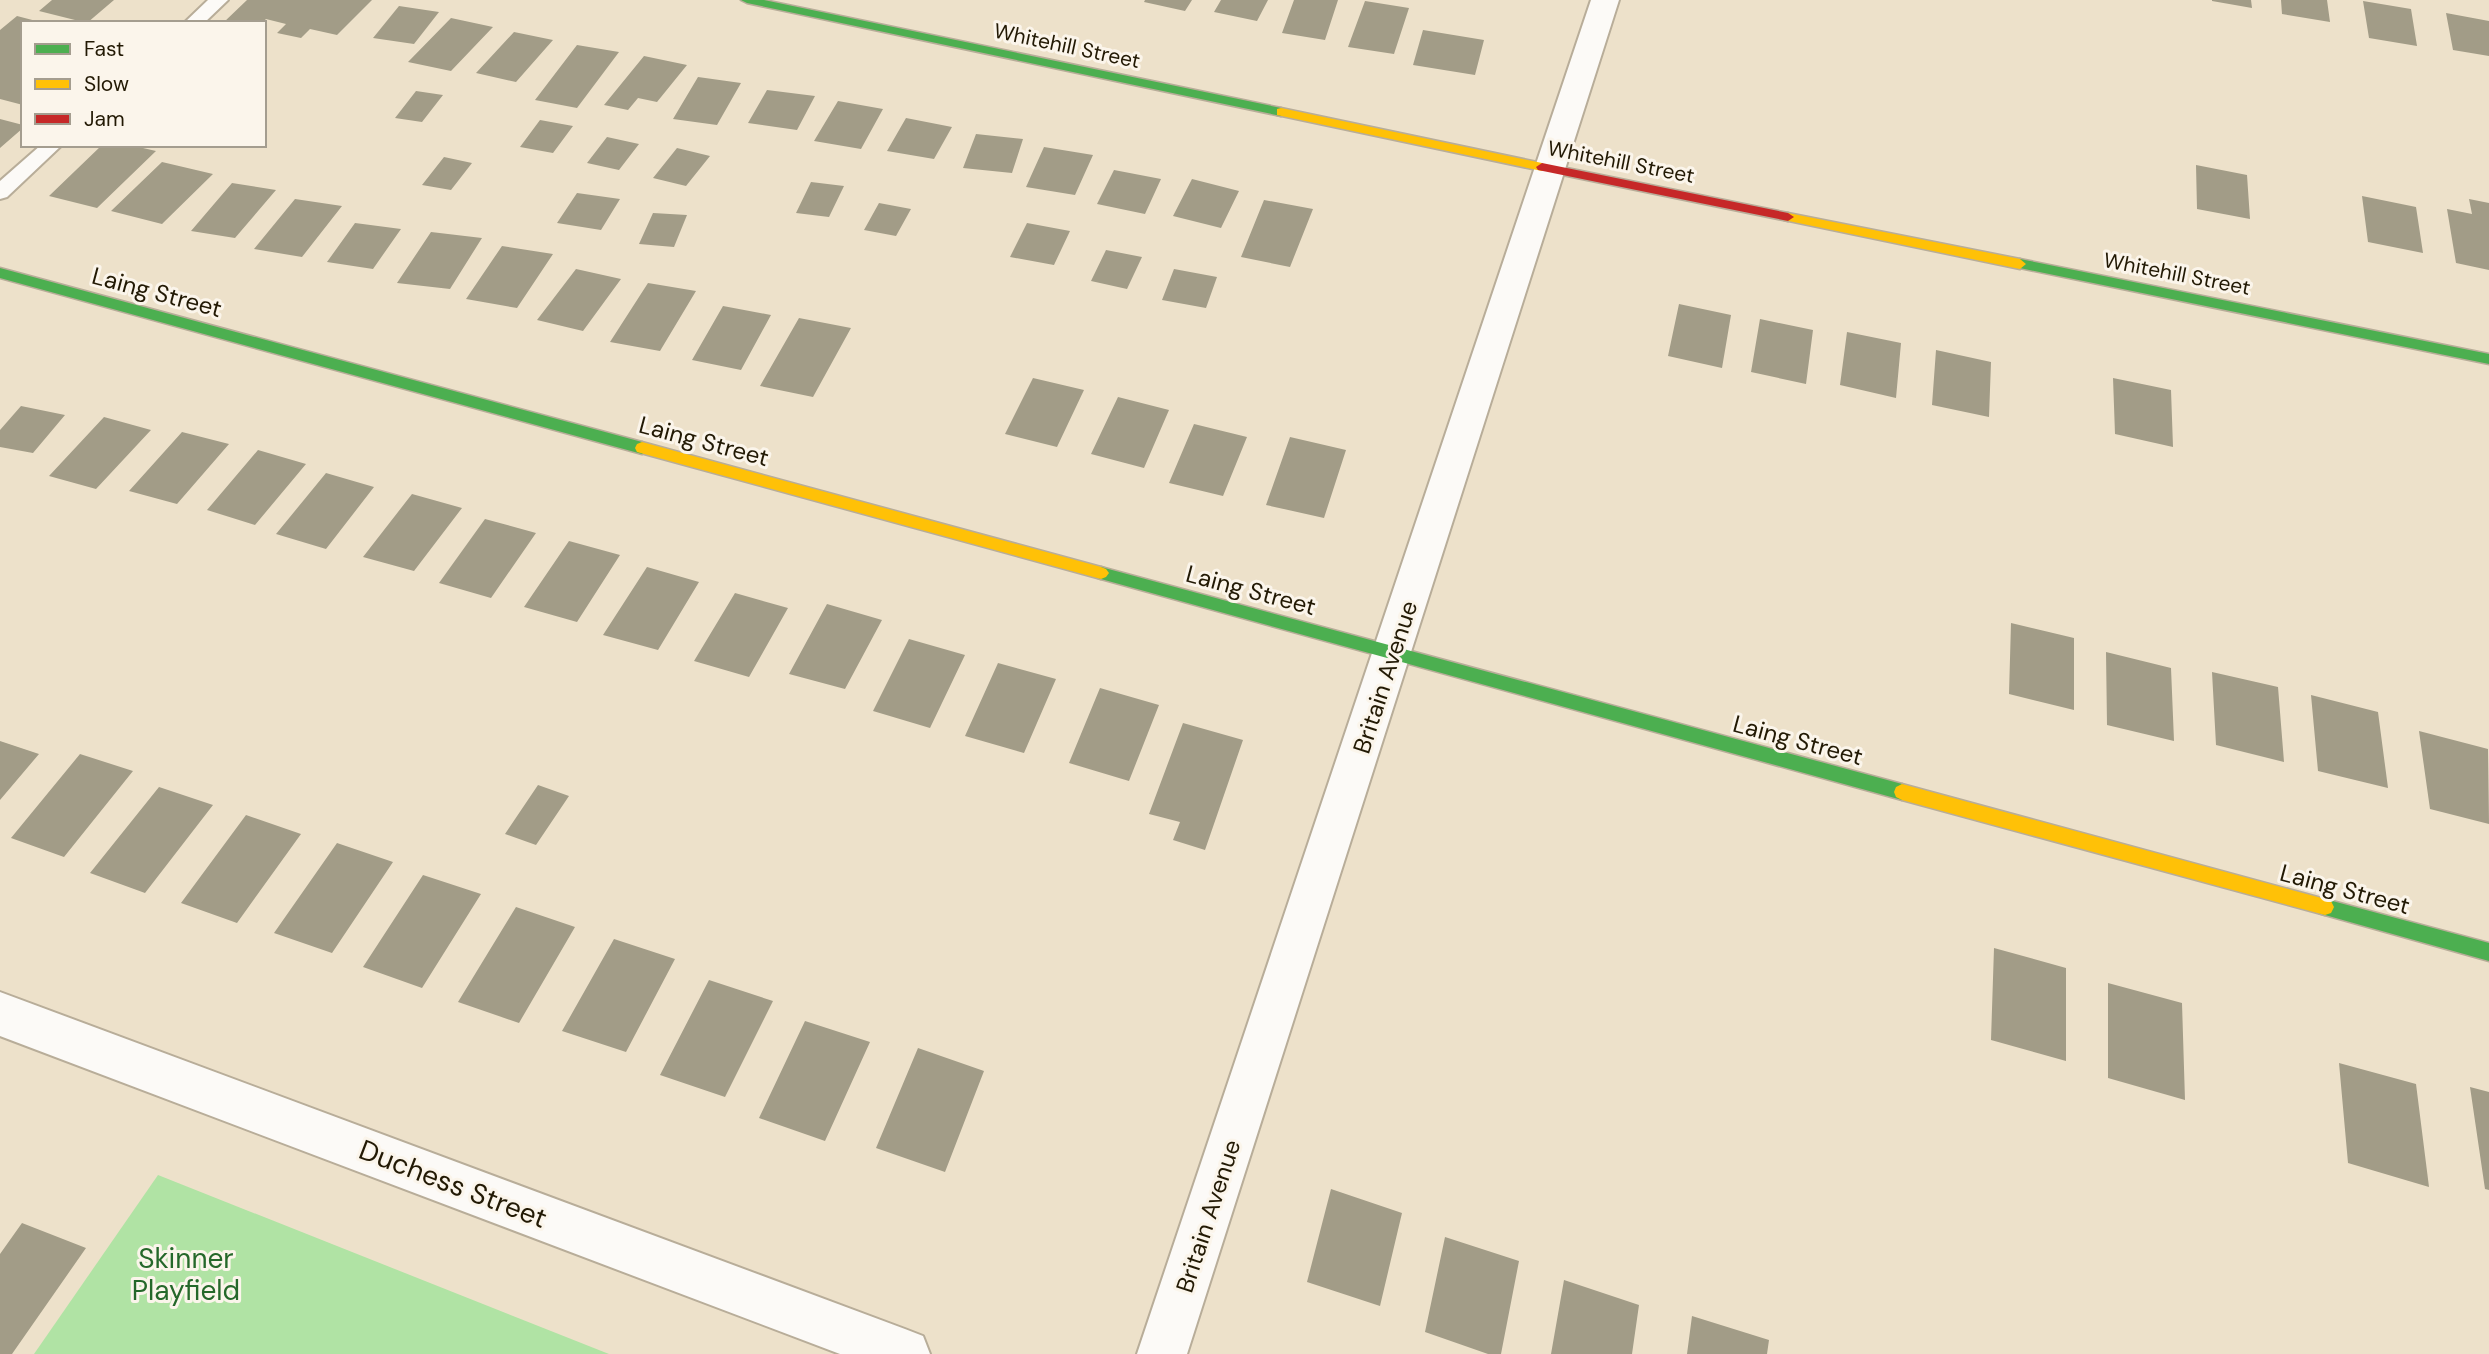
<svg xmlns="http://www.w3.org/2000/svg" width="2489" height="1354" font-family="'DM Sans',sans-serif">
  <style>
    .green { fill: #b0e3a4 }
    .building { fill: #a29c87 }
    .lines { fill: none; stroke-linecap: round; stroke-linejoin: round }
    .lane-casing { stroke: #b8ad99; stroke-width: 4 }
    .street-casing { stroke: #b8ad99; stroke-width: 4 }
    .fast-casing { stroke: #b8ad99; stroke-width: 3 }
    .slow-casing { stroke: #b8ad99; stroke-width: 3 }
    .jam-casing { stroke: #b8ad99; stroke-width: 3 }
    .lane { fill: #fcfaf7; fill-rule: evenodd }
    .street { fill: #fcfaf7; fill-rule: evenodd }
    .fast { fill: #4caf50; fill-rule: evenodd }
    .slow { fill: #ffc107; fill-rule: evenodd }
    .jam { fill: #c62828; fill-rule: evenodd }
    .labels { text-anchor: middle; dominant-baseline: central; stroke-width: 6; stroke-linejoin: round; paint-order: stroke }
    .far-street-label { font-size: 21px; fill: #221904; stroke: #fbf5eb }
    .street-label { font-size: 24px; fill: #221904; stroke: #fbf5eb }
    .near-street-label { font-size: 28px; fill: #221904; stroke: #fbf5eb }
    .near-park-label { font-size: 28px; fill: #25682a; stroke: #fbf5eb }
  </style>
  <rect width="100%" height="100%" fill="#ede1ca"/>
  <path class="green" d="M158,1175L609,1354H34Z"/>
  <path class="building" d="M52,0H114L87,23L39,11Z
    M247,0H372L337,35L310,29L301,38L277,33L286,24L266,19L262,23H223Z
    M1145,0H1192L1185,11L1144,2Z
    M1221,0H1268L1257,21L1214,12Z
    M1294,0H1338L1325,40L1282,33Z
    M2212,0H2251L2252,8L2212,1Z
    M2281,0H2327L2330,22L2282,14Z
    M1365,1L1409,8L1394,54L1348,47Z
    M2363,1L2411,9L2417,46L2369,38Z
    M399,6L439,12L414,44L373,38Z
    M2446,13L2489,21V56L2453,50Z
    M17,16L40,22L23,23V105L0,99V30Z
    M451,18L493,27L451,71L408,62Z
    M1423,30L1484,40L1475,75L1413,65Z
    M514,32L553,40L516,82L476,73Z
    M577,45L619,52L577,108L535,100Z
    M644,56L687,65L657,102L638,98L628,110L604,105Z
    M698,77L741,83L717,125L673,119Z
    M767,90L815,96L797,130L748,123Z
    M416,91L443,95L422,122L395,118Z
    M838,101L883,109L861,149L814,141Z
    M906,118L952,127L934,159L887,151Z
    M0,119L23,125V128L0,148Z
    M540,120L573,126L553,153L520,147Z
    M976,134L1023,139L1012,173L963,168Z
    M607,137L639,144L619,170L587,163Z
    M102,145H130L156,151L97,208L49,196Z
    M1044,147L1093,155L1075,195L1026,187Z
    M677,148L710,156L686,186L653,178Z
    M444,157L472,163L451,190L422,185Z
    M162,162L213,174L162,224L111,211Z
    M2196,165L2247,175L2250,219L2197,209Z
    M1114,170L1161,179L1145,214L1097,204Z
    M1192,179L1239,191L1221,228L1173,216Z
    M811,182L844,186L829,217L796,213Z
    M232,183L276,190L235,238L191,231Z
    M577,193L620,199L601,230L557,223Z
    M2362,196L2416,207L2423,253L2368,242Z
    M295,199L342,206L302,257L254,249Z
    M2469,199L2489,203V270L2456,263L2447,209L2472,214Z
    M1264,200L1313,209L1290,267L1241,257Z
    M879,203L911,209L896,236L864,230Z
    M653,213L687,215L674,247L639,244Z
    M355,223L401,229L373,269L327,262Z
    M1027,223L1070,231L1054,265L1010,257Z
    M431,232L482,238L450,289L397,283Z
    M502,246L553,254L517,308L466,299Z
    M1106,250L1142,257L1127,289L1091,281Z
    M576,269L621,279L583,331L537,320Z
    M1174,269L1217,277L1206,308L1162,300Z
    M648,283L696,291L660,351L610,342Z
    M1679,304L1731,315L1722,368L1668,356Z
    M723,306L771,315L741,370L692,360Z
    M799,318L851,328L813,397L760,386Z
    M1760,319L1813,330L1806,384L1751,372Z
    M1847,332L1901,343L1896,398L1840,385Z
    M1936,350L1991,362L1989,417L1932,405Z
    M1033,378L1084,390L1057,447L1005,434Z
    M2113,378L2171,390L2173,447L2115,434Z
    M1118,397L1169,410L1144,468L1091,454Z
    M21,406L65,415L33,453L0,447V430Z
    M104,417L151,430L96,489L49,476Z
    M1194,424L1247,437L1223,496L1169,483Z
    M182,432L229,444L177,504L129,491Z
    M1290,437L1346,450L1324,518L1266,505Z
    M258,450L306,464L255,525L207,510Z
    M326,473L374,487L326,549L276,534Z
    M412,494L462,508L414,571L363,557Z
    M485,519L536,533L491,598L439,583Z
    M569,541L620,555L577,622L524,607Z
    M647,567L699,582L658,650L603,635Z
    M735,593L788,608L749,677L694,661Z
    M827,604L882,620L845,689L789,674Z
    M2011,623L2074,638V710L2009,694Z
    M909,639L965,655L930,728L873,711Z
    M2106,652L2171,668L2174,741L2107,725Z
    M998,663L1056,679L1024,753L965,736Z
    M2212,672L2278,687L2284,762L2216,745Z
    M1100,688L1159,705L1129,781L1069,763Z
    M2311,695L2378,712L2388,788L2318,771Z
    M1183,723L1243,740L1205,850L1173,840L1180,822L1149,814Z
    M2419,731L2488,749L2489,824L2430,809Z
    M0,741L39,754L0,800Z
    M80,754L133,771L64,857L11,838Z
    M538,785L569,796L536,845L505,834Z
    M159,787L213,805L145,893L90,873Z
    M246,815L301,834L237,923L181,903Z
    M337,843L393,862L332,953L274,933Z
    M423,875L481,894L422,988L363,967Z
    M516,907L575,927L519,1023L458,1002Z
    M614,939L675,959L626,1052L562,1031Z
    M1994,948L2066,968V1061L1991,1040Z
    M709,980L773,1001L725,1097L660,1075Z
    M2108,983L2182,1003L2185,1100L2108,1078Z
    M805,1021L870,1042L825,1141L759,1118Z
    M918,1048L984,1071L945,1172L876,1148Z
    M2339,1063L2416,1084L2429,1187L2348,1163Z
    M2470,1087L2489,1092V1190L2485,1189Z
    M1331,1189L1402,1213L1380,1306L1307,1282Z
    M22,1223L86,1248L12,1354H0V1254Z
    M1445,1237L1519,1261L1501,1354H1488L1425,1332Z
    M1564,1280L1639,1305L1632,1354H1551Z
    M1692,1316L1769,1340L1767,1354H1687Z"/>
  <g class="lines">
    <g class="lane-casing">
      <path id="lane" d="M208,0H228L204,23H184Z
        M41,145H62L7,197L0,199V181Z"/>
    </g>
    <g class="street-casing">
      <path id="street" d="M1591,0H1619L1187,1354H1137Z
        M0,992L905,1329L923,1336L930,1354H840L0,1036Z"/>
    </g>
    <g class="fast-casing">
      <path id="fast" d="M741,0H764L1281,108L1287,112L1281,116L747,3Z
        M2020,259L2489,354V364L2015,267V261Z
        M0,268L642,442L649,448L642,454L0,278Z
        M1101,567L1902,784L1908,787L1910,792L1908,797L1902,800L1101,579L1096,577L1093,573L1096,569Z
        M2325,899L2489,943V961L2325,915L2319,913L2316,907L2319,901Z"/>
    </g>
    <g class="slow-casing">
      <path id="slow" d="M1281,108L1542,163L1548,167L1542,171L1277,115V109Z
        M1788,213L2020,259L2026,264L2020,269L1784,220V214Z
        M642,442L1101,567L1106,569L1109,573L1106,577L1101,579L637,452L635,448L637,444Z
        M1902,784L2325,899L2331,901L2334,907L2331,913L2325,915L1902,800L1896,797L1894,792L1896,787Z"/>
    </g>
    <g class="jam-casing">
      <path id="jam" d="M1542,163L1788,213L1794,217L1788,221L1538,170L1536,167Z"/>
    </g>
    <use href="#lane" class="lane"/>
    <use href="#street" class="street"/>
    <use href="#fast" class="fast"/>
    <use href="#slow" class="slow"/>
    <use href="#jam" class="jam"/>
  </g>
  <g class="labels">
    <g class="far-street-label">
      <text transform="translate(1067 46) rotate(12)">Whitehill Street</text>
      <text transform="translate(1621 162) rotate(11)">Whitehill Street</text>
      <text transform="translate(2177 274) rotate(11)">Whitehill Street</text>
    </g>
    <g class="street-label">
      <text transform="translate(157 292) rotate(15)">Laing Street</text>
      <text transform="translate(704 441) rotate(15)">Laing Street</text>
      <text transform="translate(1251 590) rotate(15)">Laing Street</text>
      <text transform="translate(1385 677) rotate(-72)">Britain Avenue</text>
      <text transform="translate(1798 740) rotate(15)">Laing Street</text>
      <text transform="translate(2345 889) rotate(15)">Laing Street</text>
      <text transform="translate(1208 1216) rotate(-72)">Britain Avenue</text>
    </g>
    <g class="near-street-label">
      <text transform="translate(453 1184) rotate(21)">Duchess Street</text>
    </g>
    <g class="near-park-label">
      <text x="186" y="1258">Skinner<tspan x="186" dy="32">Playfield</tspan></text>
    </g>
  </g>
  <rect x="21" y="21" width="245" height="126" fill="#fbf5eb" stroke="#a49d8f" stroke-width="2"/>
  <rect x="35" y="44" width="35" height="10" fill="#4caf50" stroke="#a49d8f" stroke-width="2"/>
  <text x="84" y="56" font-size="21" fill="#221904">Fast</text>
  <rect x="35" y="79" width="35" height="10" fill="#ffc107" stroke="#a49d8f" stroke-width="2"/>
  <text x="84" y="91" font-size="21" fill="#221904">Slow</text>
  <rect x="35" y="114" width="35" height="10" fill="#c62828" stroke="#a49d8f" stroke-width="2"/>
  <text x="84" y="126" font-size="21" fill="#221904">Jam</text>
</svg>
